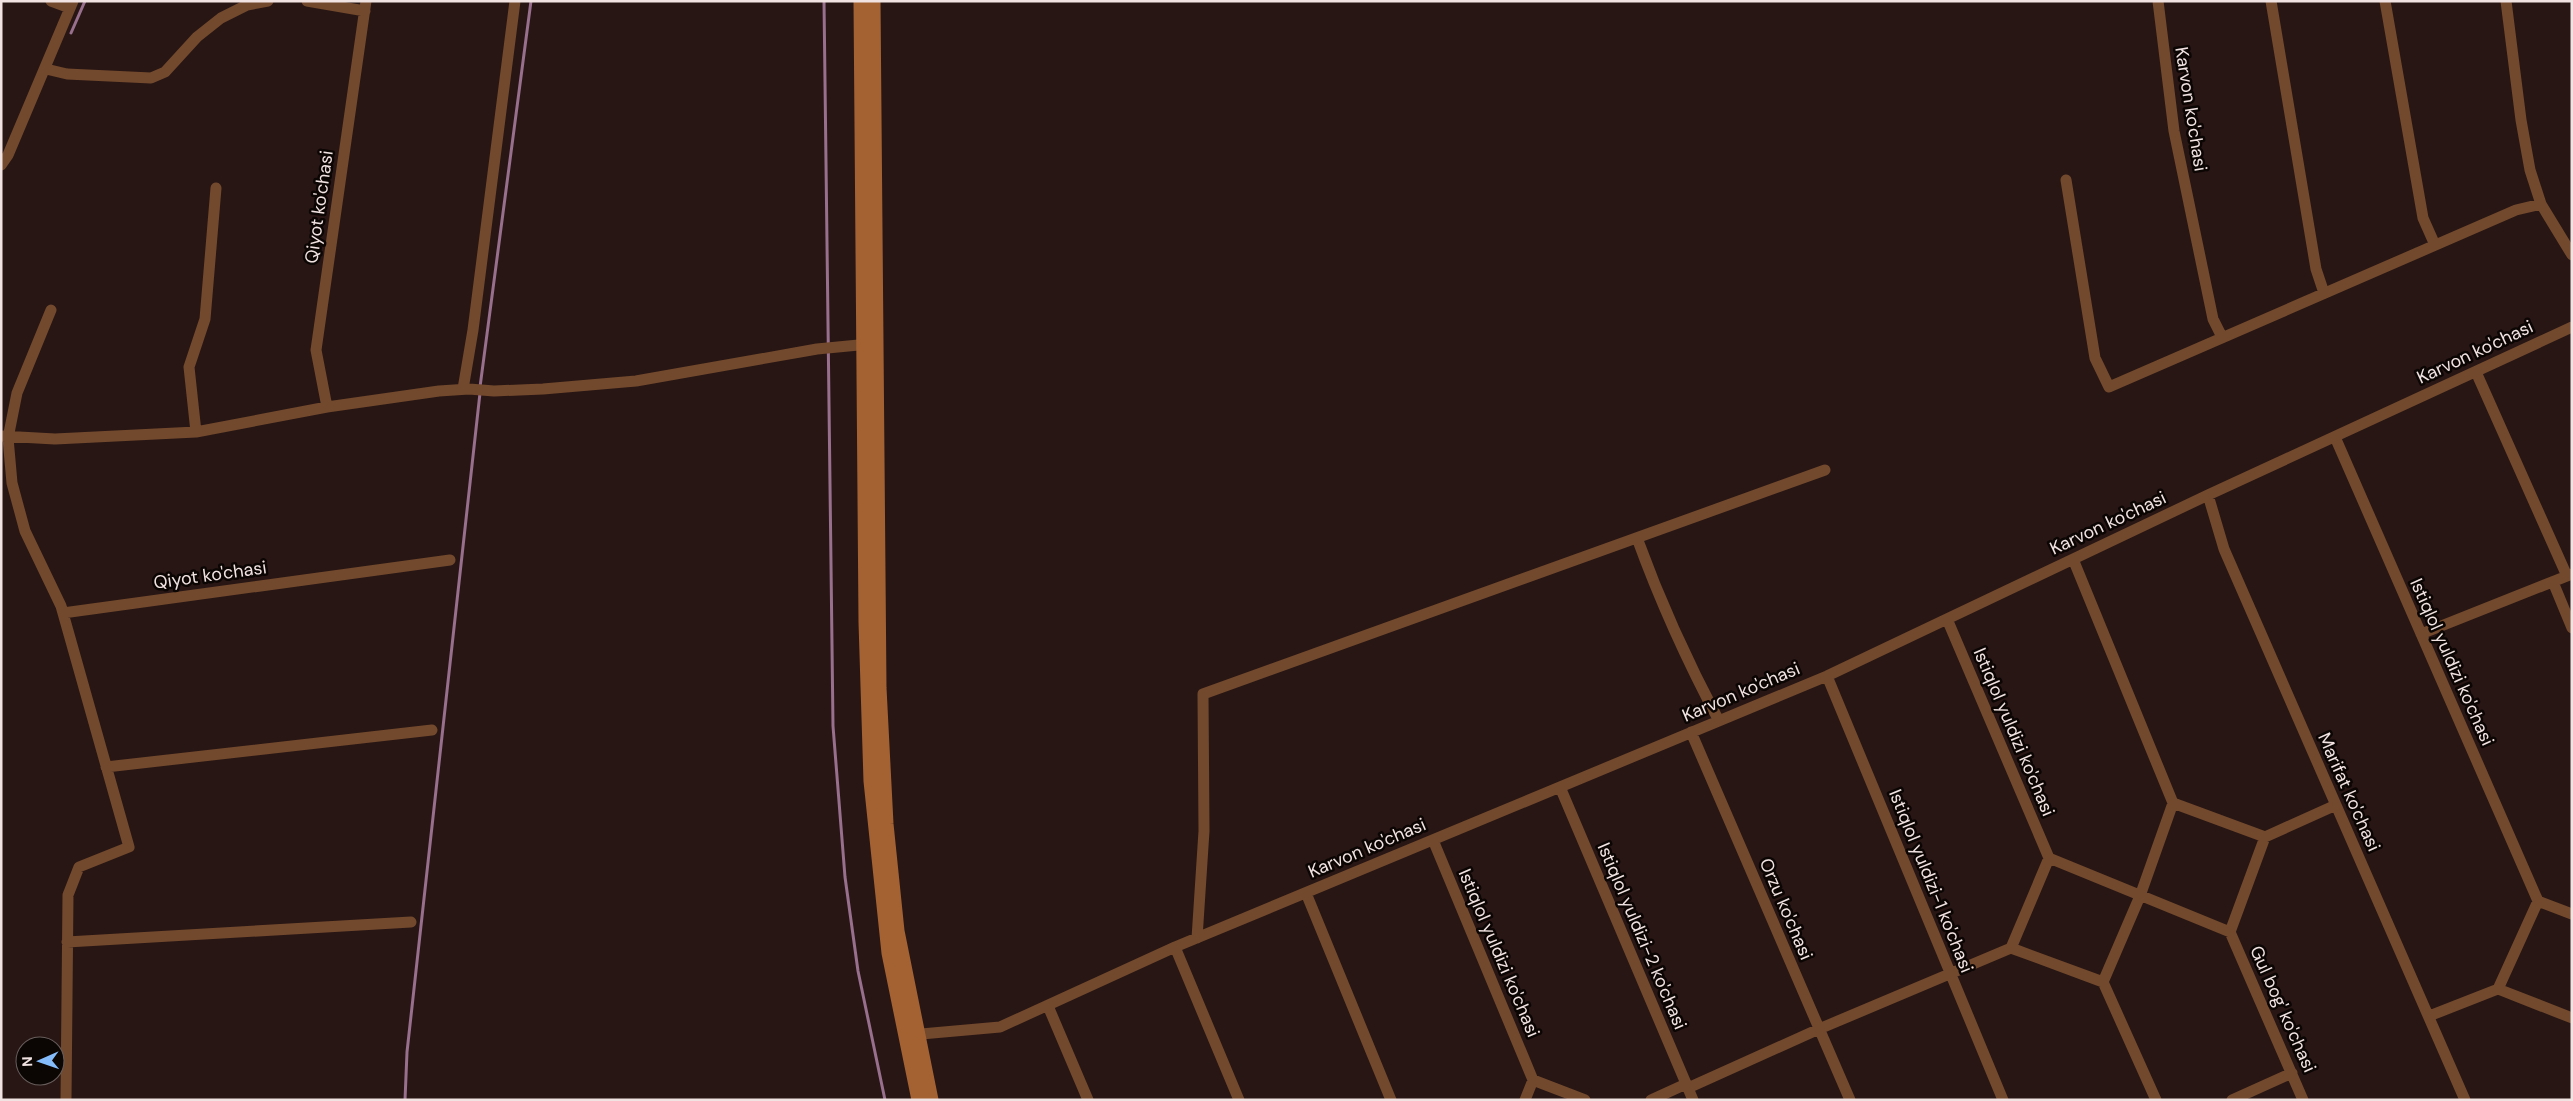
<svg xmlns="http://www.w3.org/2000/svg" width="2573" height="1101" font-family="'DM Sans',sans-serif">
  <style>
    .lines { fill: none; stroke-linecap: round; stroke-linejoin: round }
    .stream { stroke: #986f8d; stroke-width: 3 }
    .street { stroke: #72492d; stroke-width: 11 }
    .secondary { stroke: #a46233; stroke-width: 15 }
    .labels { text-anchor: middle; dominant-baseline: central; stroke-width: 5; stroke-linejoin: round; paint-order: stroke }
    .street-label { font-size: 18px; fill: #f1e3e1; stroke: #0b0504 }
  </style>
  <rect width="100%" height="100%" fill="#281614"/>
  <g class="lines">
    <path class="stream" d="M824,1L833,726L845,877L858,971L885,1100
      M71,33L85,1
      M480,387L531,1
      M405,1100L407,1052L480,393"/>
    <path class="street" d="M51,1L70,8
      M307,1L365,11
      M2158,1L2174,131L2213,319L2222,337
      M2271,1L2316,269L2324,293
      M2385,1L2423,218L2435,245
      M2506,1L2521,120L2530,170L2541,204L2572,255
      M46,69L67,74L151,78L165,72L197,37L221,18L247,5L268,1
      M1,165L8,155L73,1
      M2066,180L2095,358L2109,387L2516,210L2541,204
      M51,310L17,393L8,438L12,483L25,531L61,606L129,847L79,867L68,895L66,1100
      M2476,372L2567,576
      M463,389L473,330L515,1
      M327,407L316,350L366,1
      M196,432L189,367L205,319L216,188
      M1,436L55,439L196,432L327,407L439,391L469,389L494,391L543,389L636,381L817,349L869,344
      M2335,437L2538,901
      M2208,495L2224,549L2465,1100
      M1637,538C1661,604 1686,659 1719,721
      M2073,559L2173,803
      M2553,582L2572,628
      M63,613L450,560
      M1947,619L2049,858
      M2421,634L2572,574
      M1827,676L2003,1100
      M1691,732L1850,1100
      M106,767L432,730
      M1560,787L1693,1100
      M2173,803L2265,837
      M1433,840L1533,1080
      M2049,858L2230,932
      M1306,893L1391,1100
      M2538,901L2572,914
      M2230,932L2303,1100
      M2230,932L2265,837L2336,805
      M1197,938L1204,831L1203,694L1825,470
      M67,942L411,922
      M1175,947L1239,1100
      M2011,948L2049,858
      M2103,982L2140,896L2173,803
      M2103,982L2156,1100
      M2498,989L2538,901
      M1048,1006L1088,1100
      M2429,1016L2498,989L2572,1018
      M910,1035L1000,1027L1175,947L1827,676L2208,495L2572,327
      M1533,1080L1585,1100
      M1688,1088L1819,1029L2011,948L2103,982
      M1525,1100L1533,1080
      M1651,1100L1686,1084
      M2232,1100L2292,1073"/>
    <path class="secondary" d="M861,1L866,622L871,781L889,953L919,1100
      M873,1L879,688L886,824L897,931L931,1100"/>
  </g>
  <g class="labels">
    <g class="street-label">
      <text transform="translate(2191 109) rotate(81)">Karvon ko'chasi</text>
      <text transform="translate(319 207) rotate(-82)">Qiyot ko'chasi</text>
      <text transform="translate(2475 352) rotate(-25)">Karvon ko'chasi</text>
      <text transform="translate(2108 523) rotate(-25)">Karvon ko'chasi</text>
      <text transform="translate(210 575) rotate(-8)">Qiyot ko'chasi</text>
      <text transform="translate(2452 662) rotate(66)">Istiqlol yuldizi ko'chasi</text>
      <text transform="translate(1741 692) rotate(-23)">Karvon ko'chasi</text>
      <text transform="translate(2014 732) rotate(67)">Istiqlol yuldizi ko'chasi</text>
      <text transform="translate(2349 792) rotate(66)">Marifat ko'chasi</text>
      <text transform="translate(1367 848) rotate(-23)">Karvon ko'chasi</text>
      <text transform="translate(1931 881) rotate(68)">Istiqlol yuldizi-1 ko'chasi</text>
      <text transform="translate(1786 909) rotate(67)">Orzu ko'chasi</text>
      <text transform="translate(1642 936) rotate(67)">Istiqlol yuldizi-2 ko'chasi</text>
      <text transform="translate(1499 953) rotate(67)">Istiqlol yuldizi ko'chasi</text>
      <text transform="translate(2283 1009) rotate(66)">Gul bog' ko'chasi</text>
    </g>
  </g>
  <rect width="2573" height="1101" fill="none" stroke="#f1e3e1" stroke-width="5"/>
  <g transform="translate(40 1061) rotate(268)"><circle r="24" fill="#0b0504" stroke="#675e5c"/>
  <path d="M0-4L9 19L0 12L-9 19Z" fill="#84bcfb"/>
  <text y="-8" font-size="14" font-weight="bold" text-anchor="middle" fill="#f1e3e1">N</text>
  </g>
</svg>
